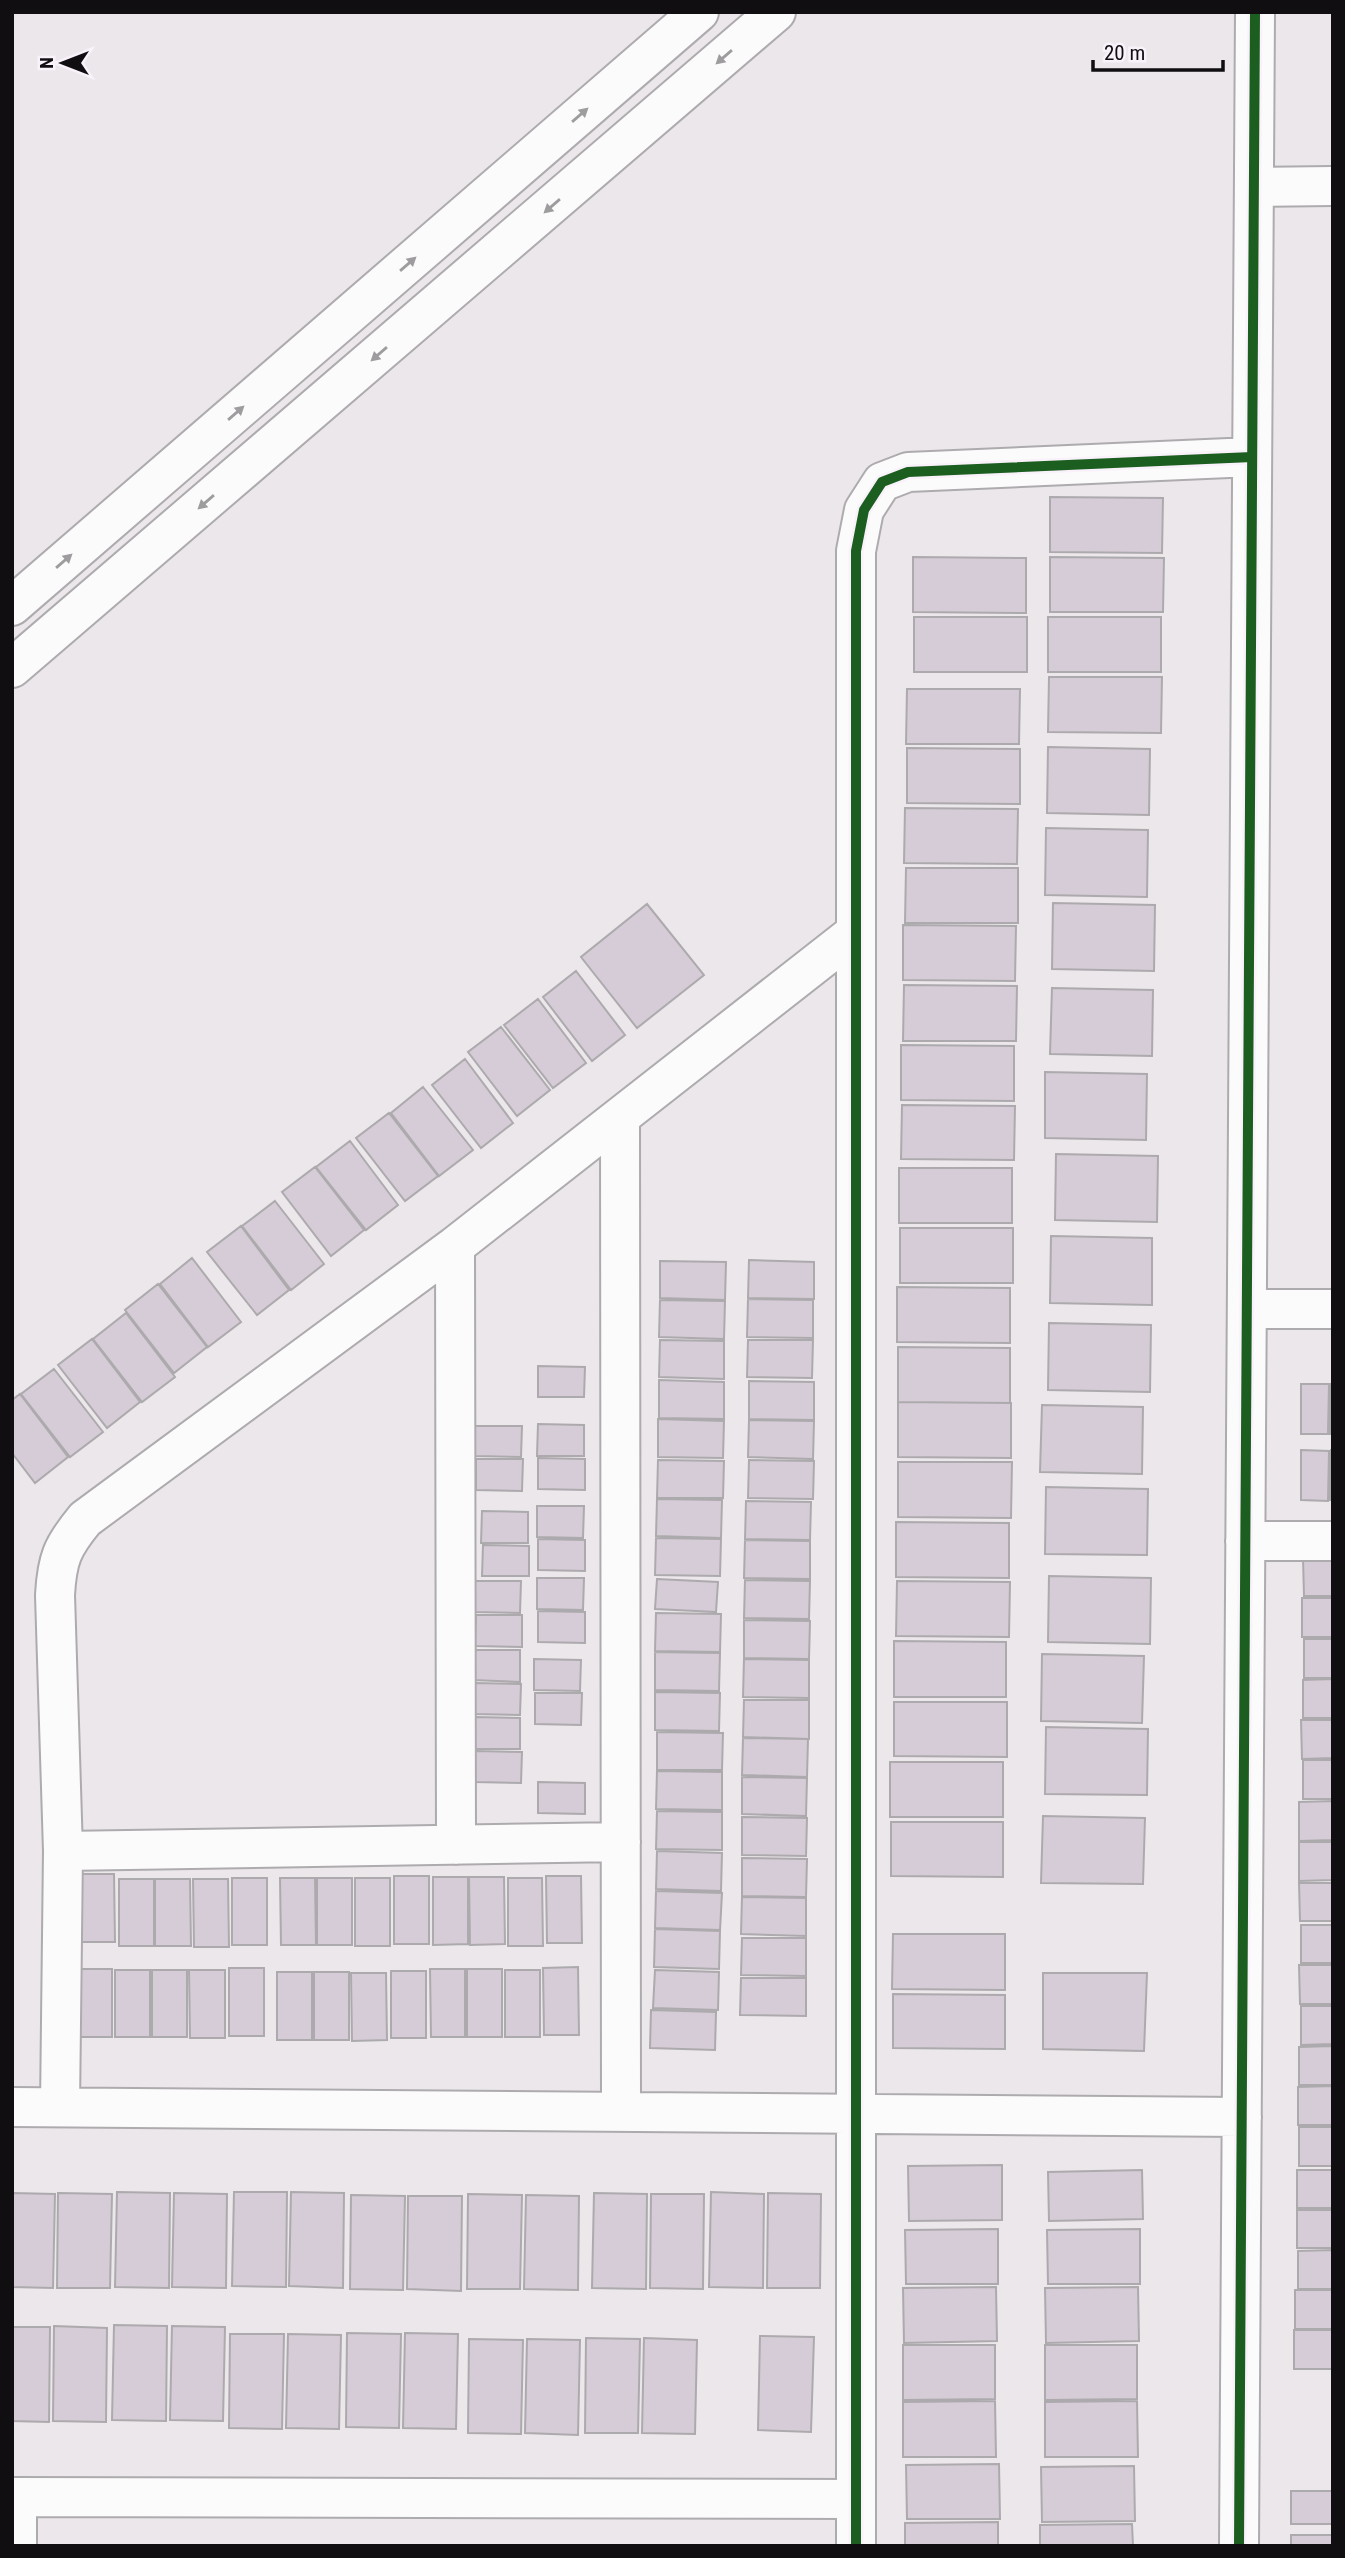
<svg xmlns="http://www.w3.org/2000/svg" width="1345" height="2558" font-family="'Roboto Condensed',sans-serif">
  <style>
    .building { fill: #d6ccd7; stroke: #adaaad; stroke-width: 2 }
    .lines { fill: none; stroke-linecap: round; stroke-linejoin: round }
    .street-casing { stroke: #aeabae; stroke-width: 42 }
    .primary-casing { stroke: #aeabae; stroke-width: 42 }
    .street { stroke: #fcfbfc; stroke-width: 38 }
    .primary { stroke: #fcfbfc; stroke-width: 38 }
    .cycleway-casing { stroke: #f9f2fa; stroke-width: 15 }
    .cycleway { stroke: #1b5e20; stroke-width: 10 }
    .oneway { fill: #9e9c9e }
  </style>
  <rect width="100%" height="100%" fill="#ebe7eb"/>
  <path class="building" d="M1050,497L1163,498L1162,553L1050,552Z
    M913,557L1026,558V613L913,612Z
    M1050,557L1164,558L1163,612H1050Z
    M914,617H1027V672H914Z
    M1048,617H1161V672H1048Z
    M1049,677H1162L1161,733L1048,732Z
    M907,689H1020L1019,744H906Z
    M1048,747L1150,749L1149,815L1047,813Z
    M907,748L1020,749V804L907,803Z
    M905,808L1018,809L1017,864L904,863Z
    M1046,828L1148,830L1147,897L1045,895Z
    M906,868H1018V923H905Z
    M1053,903L1155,905L1154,971L1052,969Z
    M647,904L704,975L637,1028L581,957Z
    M903,925L1016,926L1015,981L903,980Z
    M576,971L625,1035L592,1061L543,997Z
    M904,985L1017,986L1016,1041H903Z
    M1052,988L1153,990L1152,1056L1050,1054Z
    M538,999L586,1063L553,1088L504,1025Z
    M501,1027L550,1090L517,1116L468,1052Z
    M901,1045L1014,1046V1101L901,1100Z
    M465,1059L513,1123L481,1148L432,1085Z
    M1045,1072L1147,1074L1146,1140L1045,1138Z
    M423,1087L473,1150L439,1176L391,1113Z
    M902,1105L1015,1106L1014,1160L901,1159Z
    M389,1113L438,1176L405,1201L356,1138Z
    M350,1141L398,1205L366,1230L316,1167Z
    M1056,1154L1158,1156L1157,1222L1055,1220Z
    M315,1167L364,1230L331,1256L282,1192Z
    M899,1168H1012V1223H899Z
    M275,1201L324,1264L291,1290L242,1226Z
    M241,1226L289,1290L257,1315L207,1252Z
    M900,1228H1013V1283H900Z
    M1051,1236L1152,1238V1305L1050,1303Z
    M192,1258L241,1322L208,1347L160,1284Z
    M749,1260L814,1262V1299L748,1298Z
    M660,1261L726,1262L725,1300L660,1298Z
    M158,1284L207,1347L174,1373L125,1310Z
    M897,1287L1010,1288V1343L897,1342Z
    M748,1299L813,1300V1338L747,1337Z
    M660,1300L725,1301L724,1339L659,1337Z
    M126,1313L175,1377L142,1402L93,1339Z
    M1049,1323L1151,1325L1150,1392L1048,1390Z
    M92,1339L140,1402L107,1428L58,1365Z
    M660,1340L724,1341V1379L659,1377Z
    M748,1340H813L812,1378L747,1377Z
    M898,1347L1010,1348V1403L898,1402Z
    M538,1366L585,1367L584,1397H538Z
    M54,1369L103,1432L70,1457L21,1394Z
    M659,1380L724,1382V1419L659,1418Z
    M749,1381L814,1382V1420L749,1419Z
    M1301,1384H1329L1328,1434H1301Z
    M1331,1384H1333V1434H1330Z
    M20,1394L68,1457L35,1483L12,1453V1400Z
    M898,1402L1011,1403V1458L898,1457Z
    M1042,1405L1143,1407L1142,1474L1040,1472Z
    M658,1419L724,1421L723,1458L658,1457Z
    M749,1420L814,1421L813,1459L748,1457Z
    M538,1424L584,1425V1456H537Z
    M475,1426H522L521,1457L475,1456Z
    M1301,1450L1329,1451L1328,1501L1301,1500Z
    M1331,1450H1333V1500H1330Z
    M538,1458L585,1459V1490L538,1489Z
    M476,1459H523L522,1491L476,1490Z
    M658,1460L724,1461L723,1498H657Z
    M749,1460L814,1461L813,1499L748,1498Z
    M898,1462H1012L1011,1518L898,1517Z
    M1046,1487L1148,1489L1147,1555L1045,1554Z
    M657,1499L722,1500L721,1538L656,1536Z
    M746,1501L811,1502L810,1540L745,1539Z
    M537,1506H584L583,1538L537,1537Z
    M482,1511L528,1512V1543H481Z
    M896,1522L1009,1523V1578L896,1577Z
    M656,1538L721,1539L720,1576L655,1575Z
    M538,1539L585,1540V1571L538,1570Z
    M745,1540L810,1541V1579L744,1578Z
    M483,1545L529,1546V1576H482Z
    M1303,1558H1333V1596H1304Z
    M1049,1576L1151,1578L1150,1644L1048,1642Z
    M537,1578H584L583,1610L537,1609Z
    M657,1579L718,1582L716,1612L655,1609Z
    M745,1580L810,1581L809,1619L744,1618Z
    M475,1581H521L520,1613L474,1612Z
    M897,1581L1010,1582L1009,1637L896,1636Z
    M1302,1598H1333V1637H1302Z
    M538,1611L585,1612V1643L538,1642Z
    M656,1613L721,1614L720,1652L655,1651Z
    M476,1615H522V1647L475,1646Z
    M744,1620L810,1621L809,1659L744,1658Z
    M1304,1639H1333V1678H1304Z
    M894,1641L1006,1642V1697H894Z
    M473,1650H520V1682L473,1680Z
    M655,1652L720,1653L719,1691L655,1690Z
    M1042,1654L1144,1656L1142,1723L1041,1721Z
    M534,1659L581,1660L580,1691L534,1690Z
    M744,1659L809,1660V1698L743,1697Z
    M1333,1679V1718H1303V1680Z
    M475,1683L521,1684L520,1715L474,1714Z
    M655,1692L720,1693L719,1731L655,1730Z
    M535,1693H582L581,1725L535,1724Z
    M744,1700H809V1739L743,1737Z
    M894,1702H1007V1757L894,1756Z
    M474,1717L520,1718V1749H473Z
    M1301,1720H1333V1758L1302,1759Z
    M1046,1727L1148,1729L1147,1795L1045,1794Z
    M657,1732L723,1733L722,1770H657Z
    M743,1738L808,1739L807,1777L742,1775Z
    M475,1751L522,1752L521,1783L475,1782Z
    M1303,1760H1333V1799H1303Z
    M890,1762H1003V1817H890Z
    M657,1771L722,1772V1810L656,1809Z
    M742,1777L807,1778L806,1816L742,1814Z
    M538,1782L585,1783V1814L538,1813Z
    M1333,1801V1840L1299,1841V1802Z
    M657,1811L722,1812V1850L656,1849Z
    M1043,1816L1145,1818L1143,1884L1041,1883Z
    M742,1817L807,1818L806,1856L742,1855Z
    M891,1822H1003V1877L891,1876Z
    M1299,1842H1333V1880L1299,1881Z
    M657,1851L722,1853L721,1891L656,1889Z
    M742,1858L807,1859L806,1897L742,1896Z
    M79,1874H114L115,1942H80Z
    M394,1876H429V1944H394Z
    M546,1876H581L582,1943H547Z
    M433,1877H468V1944L433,1945Z
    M469,1877H504L505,1944L470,1945Z
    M232,1878H267V1945H232Z
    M280,1878H315L316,1945H281Z
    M317,1878H352V1945H317Z
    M355,1878H390V1946H355Z
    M508,1878H542L543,1946H508Z
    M119,1879H154V1946H119Z
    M155,1879H190L191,1946H155Z
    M193,1879H228L229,1947H194Z
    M1299,1883H1333V1921H1300Z
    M656,1891L722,1893L720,1930L655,1928Z
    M742,1897L806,1898V1936L741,1934Z
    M1301,1925H1333V1963H1301Z
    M655,1929L720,1931L719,1969L654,1967Z
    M893,1934H1005V1990L892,1989Z
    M742,1938H806V1976L741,1975Z
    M1299,1965H1333V2004H1300Z
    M578,1967L579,2035H544L543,1968Z
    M229,1968H264V2036H229Z
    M77,1969H112V2037H78Z
    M430,1969H465V2037H431Z
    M467,1969H502V2037H467Z
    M115,1970H150V2037H115Z
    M152,1970H187V2037H152Z
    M189,1970H225V2038H190Z
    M505,1970H540V2037H505Z
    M655,1970L719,1972L718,2010L653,2008Z
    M391,1971H426V2038H391Z
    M277,1972H312V2040H277Z
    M314,1972H349V2040H314Z
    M351,1973H386L387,2040L352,2041Z
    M1043,1973H1147L1144,2051L1043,2049Z
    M741,1978H806V2016L740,2015Z
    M893,1994L1005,1995V2049L893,2048Z
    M1301,2006H1333V2044L1301,2045Z
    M651,2010L716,2012L715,2050L650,2048Z
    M1333,2046V2085H1299V2047Z
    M1333,2086V2125H1298V2087Z
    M1299,2127H1333V2166H1299Z
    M1002,2165V2220L909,2221L908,2166Z
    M1142,2170L1143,2219L1049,2221L1048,2172Z
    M1297,2170H1333V2208H1297Z
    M117,2192L170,2193L169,2288L115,2287Z
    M234,2192H287L286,2287L232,2286Z
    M291,2192L344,2193L343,2288L289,2286Z
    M711,2192L764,2194L763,2288L709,2287Z
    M12,2193L55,2194L53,2288L12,2287Z
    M58,2193L112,2194L110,2288H57Z
    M174,2193L227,2194L226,2288L172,2287Z
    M594,2193L647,2194L646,2289L592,2288Z
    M768,2193L821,2194L820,2288H767Z
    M468,2194L522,2195L520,2289H467Z
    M651,2194H704L703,2289L650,2288Z
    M351,2195L405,2196L403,2290L350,2289Z
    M526,2195L579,2196L578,2290L524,2289Z
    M408,2196H462L461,2291L407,2289Z
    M1297,2210H1333V2248H1297Z
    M998,2229V2284H906L905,2230Z
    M1140,2229V2284H1048L1047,2230Z
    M1333,2250V2289H1298V2251Z
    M996,2287L997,2341L904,2343L903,2288Z
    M1138,2287L1139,2341L1046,2343L1045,2288Z
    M1295,2290H1333V2329H1295Z
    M114,2325L167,2326L166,2421L112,2420Z
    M54,2326L107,2328L106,2422L53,2421Z
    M172,2326L225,2327L223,2421L170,2420Z
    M12,2327H50L49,2422L12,2421Z
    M1294,2330H1333V2369H1294Z
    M347,2333L401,2334L399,2428L346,2427Z
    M405,2333L458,2334L456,2429L403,2428Z
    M230,2334H284L282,2429L229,2428Z
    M288,2334L341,2335L339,2429L286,2428Z
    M760,2336L814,2337L811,2432L758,2430Z
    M586,2338L640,2339L638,2433H585Z
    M644,2338L697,2340L695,2434L642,2433Z
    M469,2339L523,2340L521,2434L468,2433Z
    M527,2339L580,2340L578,2435L525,2433Z
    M903,2345H995V2399L903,2400Z
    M1045,2345H1137V2399L1045,2400Z
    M995,2401L996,2457H903V2402Z
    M1137,2401L1138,2457H1045V2402Z
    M999,2464L1000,2519H907L906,2465Z
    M1134,2466L1135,2521L1042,2522L1041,2467Z
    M1291,2491H1333V2524H1291Z
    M998,2522V2546H905V2523Z
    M1132,2524L1133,2546H1040V2525Z
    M1291,2535H1333V2546H1291Z"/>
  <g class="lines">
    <g class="street-casing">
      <path id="street" d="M1254,187L1333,186
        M620,1117L621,2112
        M455,1246L456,1845
        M1247,1309H1333
        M1245,1541H1333
        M63,1851L621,1842
        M12,2107L1242,2117
        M60,2107L63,1851L55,1595C57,1559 62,1547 85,1519L455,1246L856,932
        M12,2497L856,2499
        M17,2497V2546
        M856,2546V551L864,510L882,482L908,472L1252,457
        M1239,2546L1255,12"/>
    </g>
    <g class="primary-casing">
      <path id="primary" d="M12,606L699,12
        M12,668L776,12"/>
    </g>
    <use href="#street" class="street"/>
    <use href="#primary" class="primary"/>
    <g class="cycleway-casing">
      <path id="cycleway" d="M856,2546V551L864,510L882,482L908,472L1252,457
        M1239,2546L1255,12"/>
    </g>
    <use href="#cycleway" class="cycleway"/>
  </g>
  <defs><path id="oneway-solid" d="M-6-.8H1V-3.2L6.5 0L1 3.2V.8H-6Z" transform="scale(1.75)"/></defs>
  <g class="oneway">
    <use href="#oneway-solid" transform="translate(724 57) rotate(139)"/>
    <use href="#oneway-solid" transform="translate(580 115) rotate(-41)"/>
    <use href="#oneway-solid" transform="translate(552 206) rotate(139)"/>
    <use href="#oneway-solid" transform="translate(408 264) rotate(-41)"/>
    <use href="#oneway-solid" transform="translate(379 354) rotate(139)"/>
    <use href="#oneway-solid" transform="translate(236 413) rotate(-41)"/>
    <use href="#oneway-solid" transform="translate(206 502) rotate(139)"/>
    <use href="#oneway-solid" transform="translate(64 561) rotate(-41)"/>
  </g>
  <rect width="1345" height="2558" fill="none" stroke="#100e11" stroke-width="28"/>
  <g transform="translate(63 63) rotate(270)" stroke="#f9f2fa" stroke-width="5" paint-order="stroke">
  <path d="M0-5L12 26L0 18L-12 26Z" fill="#100e11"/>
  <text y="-10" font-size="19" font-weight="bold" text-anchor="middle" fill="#100e11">N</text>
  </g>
  <path d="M1093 60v10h130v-10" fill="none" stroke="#100e11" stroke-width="3.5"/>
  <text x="1104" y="60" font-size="21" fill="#100e11" stroke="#f9f2fa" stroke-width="5" paint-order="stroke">20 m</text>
</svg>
